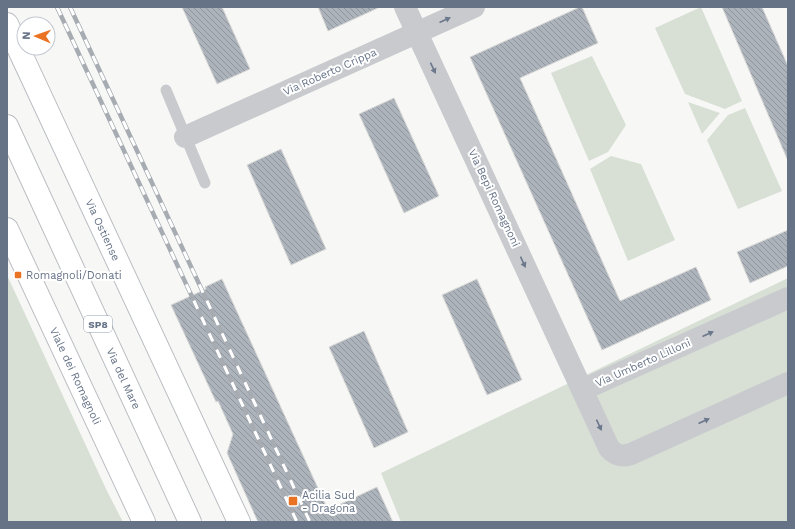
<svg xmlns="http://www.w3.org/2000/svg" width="795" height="529" font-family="'Work Sans',sans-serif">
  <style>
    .green { fill: #d8e0d6 }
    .building { fill: url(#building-back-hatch); stroke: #d9d9d7 }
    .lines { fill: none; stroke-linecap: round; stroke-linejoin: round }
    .secondary-casing { stroke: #babdc3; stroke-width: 24 }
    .primary-casing { stroke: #babdc2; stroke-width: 24 }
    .lane { stroke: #c8cace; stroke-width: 11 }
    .street { stroke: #c8cace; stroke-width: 22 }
    .secondary { stroke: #fff; stroke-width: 22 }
    .primary { stroke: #fff; stroke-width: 22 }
    .rail-casing { stroke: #a7acb3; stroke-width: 4.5 }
    .rail { stroke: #fff; stroke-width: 3; stroke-dasharray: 9; stroke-linecap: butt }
    .oneway { fill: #6b778b }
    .poi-dot { fill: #ea7223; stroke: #fff; stroke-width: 1.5 }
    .labels { text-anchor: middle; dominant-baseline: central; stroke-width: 4; stroke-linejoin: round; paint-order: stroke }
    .shield { fill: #fff; stroke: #949dab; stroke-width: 1 }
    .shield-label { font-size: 10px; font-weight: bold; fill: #667387 }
    .street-label { font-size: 11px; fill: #667387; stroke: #fff }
    .poi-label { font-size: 11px; fill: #667387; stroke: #fff; text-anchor: start }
  </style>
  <defs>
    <pattern id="building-back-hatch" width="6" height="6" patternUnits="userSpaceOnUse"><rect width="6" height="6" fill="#adb3bb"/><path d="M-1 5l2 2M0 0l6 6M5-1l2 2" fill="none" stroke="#91969e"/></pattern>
  </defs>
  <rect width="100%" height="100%" fill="#f7f8f5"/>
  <path class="green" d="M701,7L742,101L725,109L685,94L655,28Z
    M592,56L626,125L608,152L589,161L551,73Z
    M688,102L720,113L702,134Z
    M745,108L782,191L738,209L707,140L728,115Z
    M611,156L641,164L675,240L628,261L590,169Z
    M7,275L107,491L123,522H7Z
    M788,278V522H401L381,473Z"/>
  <path class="building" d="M182,7H222L250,69L217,84Z
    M318,7H380L328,31Z
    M580,7H582L598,43L520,78L620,301L696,267L711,300L602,350L470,57Z
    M722,7H762L788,66V161Z
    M394,98L439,196L404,213L359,114Z
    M281,149L326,249L291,265L247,165Z
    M788,230V266L750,283L737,252Z
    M222,279L328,510L377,487L393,522H258L227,453L233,434L218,401L216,402L171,305L206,289L205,287Z
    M477,279L522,380L487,395L442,295Z
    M364,331L408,432L374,448L329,347Z"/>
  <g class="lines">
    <g class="secondary-casing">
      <g id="secondary">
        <path id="s1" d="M7,24L239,522"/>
        <path id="s2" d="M7,229L144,522"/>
      </g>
    </g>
    <g class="primary-casing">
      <g id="primary">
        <path id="s3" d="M7,126L190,522"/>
      </g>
    </g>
    <path class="lane" d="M166,90L205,183"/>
    <path class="street" d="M405,7L609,448C616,456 622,457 631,454L788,383
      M185,137L474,7
      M582,390L788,298"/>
    <use href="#secondary" class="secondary"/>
    <use href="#primary" class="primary"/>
    <g class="rail-casing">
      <path id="rail" d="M57,7L297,522
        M70,7L310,522"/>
    </g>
    <use href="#rail" class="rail"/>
  </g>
  <defs><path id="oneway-solid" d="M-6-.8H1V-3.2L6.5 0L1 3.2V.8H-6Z"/></defs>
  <g class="oneway">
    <use href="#oneway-solid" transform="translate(445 20) rotate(-24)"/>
    <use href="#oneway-solid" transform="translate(433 68) rotate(65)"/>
    <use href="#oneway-solid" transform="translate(523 262) rotate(65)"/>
    <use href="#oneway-solid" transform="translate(708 334) rotate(-24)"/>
    <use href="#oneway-solid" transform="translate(704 421) rotate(-24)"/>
    <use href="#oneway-solid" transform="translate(599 425) rotate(65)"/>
  </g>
  <g class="poi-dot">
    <rect x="14" y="271" width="8" height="8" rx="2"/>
    <rect x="288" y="496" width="10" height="10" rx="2"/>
  </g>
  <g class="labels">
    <rect class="shield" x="84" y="316" width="28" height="16" rx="3"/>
    <g class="shield-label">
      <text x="98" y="324">SP8</text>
    </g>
    <g class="street-label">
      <text transform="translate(330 72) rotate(-24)">Via Roberto Crippa</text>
      <text transform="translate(494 198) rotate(65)">Via Bepi Romagnoni</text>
      <text stroke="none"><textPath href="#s1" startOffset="227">Via Ostiense</textPath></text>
      <text transform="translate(643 363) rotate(-24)">Via Umberto Lilloni</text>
      <text stroke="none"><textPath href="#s2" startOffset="162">Viale dei Romagnoli</textPath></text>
      <text stroke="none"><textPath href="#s3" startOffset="278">Via del Mare</textPath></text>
    </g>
    <g class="poi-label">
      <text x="26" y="275">Romagnoli/Donati</text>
      <text x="302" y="495">Acilia Sud<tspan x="302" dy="13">- Dragona</tspan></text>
    </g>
  </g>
  <rect width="795" height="529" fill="none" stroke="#667387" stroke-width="16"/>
  <g transform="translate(36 36) rotate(272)"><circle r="19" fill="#ffffff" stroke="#c2c7cf"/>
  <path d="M0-3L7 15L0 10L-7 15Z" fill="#ea7223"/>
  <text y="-6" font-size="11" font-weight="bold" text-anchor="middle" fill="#667387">N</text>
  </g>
</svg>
